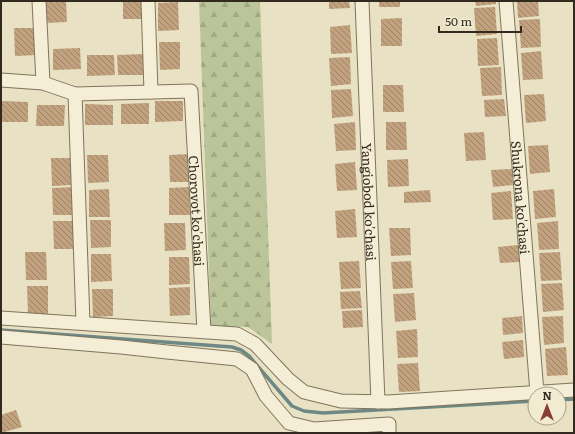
<svg xmlns="http://www.w3.org/2000/svg" width="575" height="434" font-family="Literata,serif">
  <style>
    .forest { fill: url(#forest-firs) }
    .lines { fill: none; stroke-linecap: round; stroke-linejoin: round }
    .stream { stroke: #6d8885; stroke-width: 3.5 }
    .building { fill: url(#building-back-hatch) }
    .minor-casing { stroke: #80745c; stroke-width: 15 }
    .minor { stroke: #f4eed6; stroke-width: 13 }
    .labels { text-anchor: middle; dominant-baseline: central; stroke-width: 3; stroke-linejoin: round; paint-order: stroke }
    .street-label { font-size: 13px; fill: #322a1f; stroke: #f1ebd2 }
  </style>
  <defs>
    <pattern id="forest-firs" width="22" height="20" patternUnits="userSpaceOnUse"><rect width="22" height="20" fill="#bbc599"/><path d="M5 1l3.5 6h-7zM16 11l3.5 6h-7z" fill="#a1a983"/></pattern>
    <pattern id="building-back-hatch" width="6" height="6" patternUnits="userSpaceOnUse"><rect width="6" height="6" fill="#c2a27e"/><path d="M-1 5l2 2M0 0l6 6M5-1l2 2" fill="none" stroke="#9e8467"/></pattern>
  </defs>
  <rect width="100%" height="100%" fill="#e8e1c4"/>
  <path class="forest" d="M199,1H260L272,344L248,327L211,326Z"/>
  <g class="lines">
    <path class="stream" d="M1,330L232,347L241,350L249,356L292,406L304,411L323,413L535,401
      M559,400L574,399"/>
  </g>
  <path class="building" d="M46,1H66L67,22L46,23Z
    M123,1H143L144,19H123Z
    M329,1H349L350,8L329,9Z
    M379,1H400V7H379Z
    M475,1H496V4L476,6Z
    M517,1H538L539,16L518,18Z
    M178,2L179,30L158,31V3Z
    M495,7L497,34L476,36L474,8Z
    M402,18V46H381V19Z
    M540,19L541,47L521,48L519,20Z
    M350,25L352,53L331,54L330,27Z
    M14,28H35L36,55L15,56Z
    M497,38L499,65L478,66L477,39Z
    M159,42H180V69L160,70Z
    M80,48L81,69L53,70V49Z
    M541,51L543,79L523,80L521,53Z
    M145,54V75H118L117,55Z
    M87,55H114L115,75L87,76Z
    M350,57L351,84L331,86L329,58Z
    M501,67L502,95L482,96L480,68Z
    M383,85H403L404,112H383Z
    M351,89L353,116L332,118L331,90Z
    M544,94L546,121L526,123L524,95Z
    M504,99L506,116L485,117L484,100Z
    M1,101L28,102V122H1Z
    M155,101H183V121L155,122Z
    M149,103V124H121V104Z
    M85,104L113,105V125H85Z
    M37,105H65L64,126H36Z
    M355,122L356,150L336,151L334,124Z
    M386,122H406L407,150H386Z
    M484,132L486,160L466,161L464,133Z
    M548,145L550,172L530,174L528,146Z
    M190,154V182H170L169,155Z
    M87,155H108L109,182L88,183Z
    M51,158H72V185L52,186Z
    M408,159L409,186L388,187L387,160Z
    M355,162L357,190L337,191L335,164Z
    M512,169L513,185L493,187L491,170Z
    M73,187V215H53L52,188Z
    M189,187L190,215H169V188Z
    M109,189L110,217H89V190Z
    M554,189L556,217L535,219L533,191Z
    M430,190L431,202L404,203V192Z
    M511,191L513,219L493,220L491,193Z
    M355,209L357,237L337,238L335,211Z
    M90,220H111V247L91,248Z
    M53,221H74V249H54Z
    M558,221L559,249L539,250L537,223Z
    M164,223H185L186,250L165,251Z
    M389,228H410L411,255L391,256Z
    M519,245L520,262L500,263L498,247Z
    M25,252H46L47,280H26Z
    M560,252L562,280L541,281L539,253Z
    M91,254H111L112,281L91,282Z
    M169,257H189L190,284L169,285Z
    M359,261L361,288L341,289L339,262Z
    M411,261L413,288L393,289L391,262Z
    M562,283L564,310L543,312L541,284Z
    M27,286H48V314H28Z
    M190,287V315L170,316L169,288Z
    M92,289H113V316L93,317Z
    M360,291L362,308L341,309L340,292Z
    M414,293L416,320L395,322L393,294Z
    M362,310L363,327L343,328L342,311Z
    M522,316L523,333L503,335L502,318Z
    M563,316L564,343L544,345L542,317Z
    M417,329L418,357L398,358L396,331Z
    M523,340L524,357L504,359L502,342Z
    M566,347L568,375L547,376L545,349Z
    M418,363L420,391L399,392L397,364Z
    M16,410L22,427L1,433V415Z"/>
  <g class="lines">
    <g class="minor-casing">
      <g id="minor">
        <path d="M39,1L43,83"/>
        <path d="M148,1L151,92"/>
        <path id="s1" d="M362,1L378,402"/>
        <path id="s2" d="M506,1L537,393"/>
        <path id="s3" d="M1,80L43,83L75,94L191,91L204,331"/>
        <path d="M75,94L83,323"/>
        <path d="M1,318L237,334L255,344L288,379L304,392L341,401L388,402L574,390"/>
        <path d="M1,337L121,347L167,352L237,359L252,369L266,396L289,423L314,429L389,424V433"/>
      </g>
    </g>
    <use href="#minor" class="minor"/>
  </g>
  <g class="labels">
    <g class="street-label">
      <text stroke="none"><textPath href="#s2" startOffset="197">Shukrona ko'chasi</textPath></text>
      <text stroke="none"><textPath href="#s1" startOffset="201">Yangiobod ko'chasi</textPath></text>
      <text stroke="none"><textPath href="#s3" startOffset="312">Chorovot ko'chasi</textPath></text>
    </g>
  </g>
  <rect width="575" height="434" fill="none" stroke="#322a1f" stroke-width="4"/>
  <g transform="translate(547 406)"><circle r="19" fill="#f1ebd2" stroke="#a59e8a"/>
  <path d="M0-3L7 15L0 10L-7 15Z" fill="#883d34"/>
  <text y="-6" font-size="11" font-weight="bold" text-anchor="middle" fill="#322a1f">N</text>
  </g>
  <path d="M439 26v6h82v-6" fill="none" stroke="#322a1f" stroke-width="2"/>
  <text x="445" y="26" font-size="12" fill="#322a1f" stroke="#f1ebd2" stroke-width="3" paint-order="stroke">50 m</text>
</svg>
